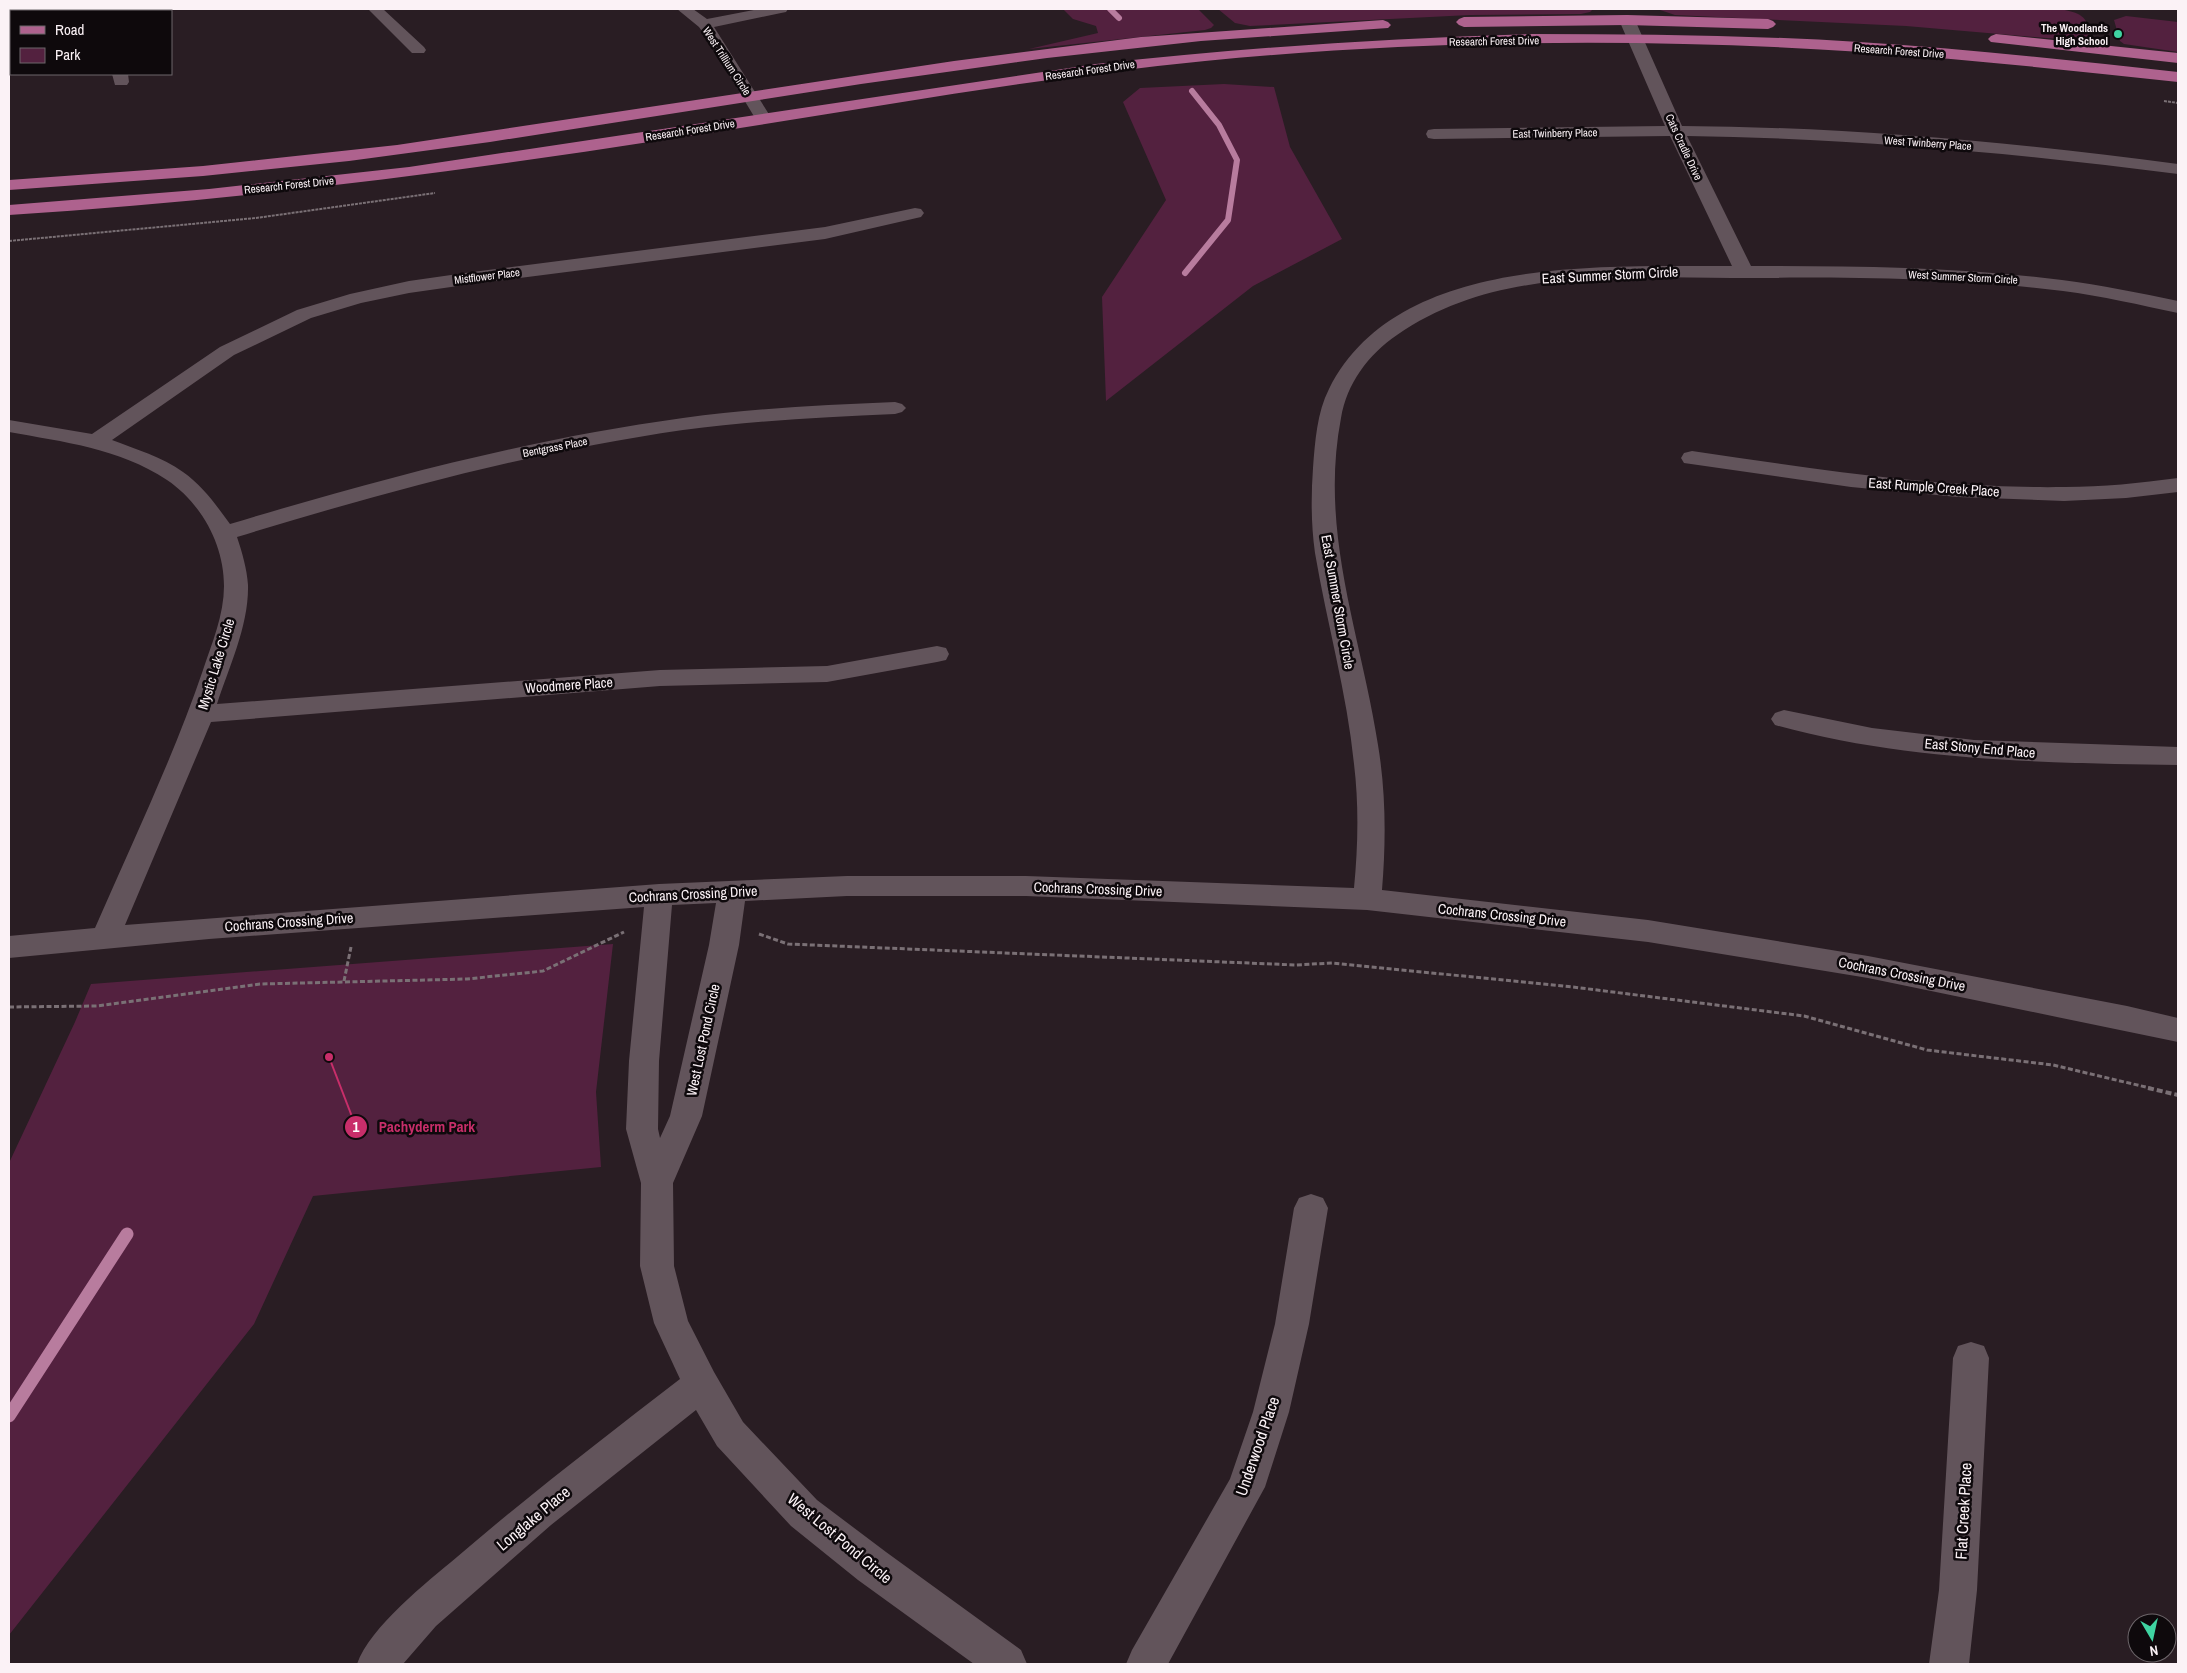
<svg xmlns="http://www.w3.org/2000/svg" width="2187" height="1673" font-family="'Archivo Narrow',sans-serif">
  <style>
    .green { fill: #53213f }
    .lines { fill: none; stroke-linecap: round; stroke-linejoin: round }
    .stream-far1 { stroke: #b87c9e; stroke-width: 6 }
    .stream { stroke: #b87c9e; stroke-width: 13 }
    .path-far2 { stroke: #7a7075; stroke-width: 2; stroke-dasharray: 3 1; stroke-linecap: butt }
    .path-far1 { stroke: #7a7075; stroke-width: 3; stroke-dasharray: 5 2.5; stroke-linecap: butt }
    .path { stroke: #7a7075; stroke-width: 4; stroke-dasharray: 6 3; stroke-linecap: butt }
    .minor { fill: #62545b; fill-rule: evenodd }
    .major { fill: #ae628e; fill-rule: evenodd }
    .poi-dot { fill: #3fd4a2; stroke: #0e090c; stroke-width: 2 }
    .labels { text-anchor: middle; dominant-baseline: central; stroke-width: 5; stroke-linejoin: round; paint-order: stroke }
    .far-poi-label { font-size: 11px; font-weight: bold; fill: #fbf2f6; stroke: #0e090c; text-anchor: end }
    .far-street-label { font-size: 11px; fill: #fbf2f6; stroke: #0e090c }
    .street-label { font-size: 14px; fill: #fbf2f6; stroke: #0e090c }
    .near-street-label { font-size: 16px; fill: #fbf2f6; stroke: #0e090c }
    .leader { fill: none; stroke: #c82e6a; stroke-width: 2 }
    .callout-dot { fill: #c82e6a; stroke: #0e090c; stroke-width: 2 }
    .mark-label { font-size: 15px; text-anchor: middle; font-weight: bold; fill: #fff }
    .callout-label { font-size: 15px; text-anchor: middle; font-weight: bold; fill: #c82e6a; stroke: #0e090c; stroke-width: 5; stroke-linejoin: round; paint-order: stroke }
  </style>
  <rect width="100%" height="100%" fill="#291d23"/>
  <path class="green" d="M1063,9H1198L1214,25L1211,28L1205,30L1029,49L1098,33L1096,26L1073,19Z
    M1218,9H1593L1590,12L1581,14L1470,15L1250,26L1235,23Z
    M1657,9H2060C2080,13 2087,15 2091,36L2081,41L1906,26L1675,15Z
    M2126,16L2178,22V52L2124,44L2120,41L2114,20Z
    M1224,84L1274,87L1290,147L1342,239L1253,286L1106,401L1102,297L1166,200L1123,102L1140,88Z
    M613,944L596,1092L601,1167L313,1196L254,1324L9,1635V1163L75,1022L91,984Z"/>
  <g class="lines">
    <path class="stream-far1" d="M1110,9L1119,18
      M1185,273L1228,220L1237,160L1219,125L1192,91"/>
    <path class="stream" d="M9,1416L127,1234"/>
    <path class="path-far2" d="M2164,101L2178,103
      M9,241L256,218L435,193"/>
    <path class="path-far1" d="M759,934L788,944L1296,965L1332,963L1573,987L1804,1016L1927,1050L2053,1065L2154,1089
      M344,981L351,947
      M9,1007L97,1006L260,984L467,979L543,971L624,932"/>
    <path class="path" d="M2148,1088L2178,1095"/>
    <path class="minor" d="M90,9H104L106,11H91Z
      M368,9H383L424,47L426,50L424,53H412Z
      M677,9H693L707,19L759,9H788L786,12L781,13L714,27L772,119L770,123H758L708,40L699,27Z
      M1627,15L1632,17L1635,20L1682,126C1848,127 2014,142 2178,164V174C2015,153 1851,138 1687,136L1751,266C1855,266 1959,267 2062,280C2101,285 2140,293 2178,301V313C2140,305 2102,296 2063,291C1953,277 1842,277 1732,278C1619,278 1495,267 1397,335C1368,355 1347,383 1341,418C1319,533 1361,634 1378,745C1386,793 1386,842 1382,890L1648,920L1868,956L2127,1006L2178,1018V1042L1868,978L1648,942L1367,910L1026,896H847L745,901L739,945L702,1116L673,1183L674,1266L688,1321L714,1372L743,1422L817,1500L886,1552L1021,1650L1027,1664H974L858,1580L791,1526L717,1446L696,1410L551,1525L436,1626L403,1664H357C370,1627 427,1582 457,1557C529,1495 605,1437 680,1379L654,1323L640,1266L641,1183L626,1129L629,1061L644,907L209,939L9,958V936L95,928C132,843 173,758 203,670C212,643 224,615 224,586C224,544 201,503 167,480C119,448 63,442 9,432V420L92,434L220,347L297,310L350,294L409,281L472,272L825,227L915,208L921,209L924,213L921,217L825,239L472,284L409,293L361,303L311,318L234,355L112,440C135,449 163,457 183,472C203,486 216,505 230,524C379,479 529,439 683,418C754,408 824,405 895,402L902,404L906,408L902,412L895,414C824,417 753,421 683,430C531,452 384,492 237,537C242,552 247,569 248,585C249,625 229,667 217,704L660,670L827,666L937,646L946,648L949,654L946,660L937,662L827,682L660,686L211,722L125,925L659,884L847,876H1026L1354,888C1358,847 1359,805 1354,764C1347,693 1327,624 1315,553C1311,525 1311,496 1313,468C1315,442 1317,412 1329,389C1397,253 1605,267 1732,266L1670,136L1434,139L1428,138L1426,134L1428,130L1434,129L1665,126L1619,20L1622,17ZM716,903L709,945L670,1116L660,1138L658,1129L659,1061L672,905Z
      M112,74H128L129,82L127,85H115Z
      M1692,451C1815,469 1940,489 2065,487C2103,487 2140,483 2178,478V492L2126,498L2064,501L1958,497L1851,487L1684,463L1681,458L1684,453Z
      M1784,710L1872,728L1974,740L2178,747V765C2046,763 1903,761 1775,725L1771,719L1775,713Z
      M1311,1194L1323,1198L1328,1208L1309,1324L1289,1412L1265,1487L1168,1664H1126L1132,1650L1230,1479L1253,1412L1275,1324L1294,1208L1299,1198Z
      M1971,1342L1984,1346L1989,1358L1977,1590L1969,1664H1929L1939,1590L1953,1358L1958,1346Z"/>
    <path class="major" d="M1627,15L1768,19L1773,21L1776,24L1773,27L1768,29L1627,25L1464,27L1459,25L1456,22L1459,19L1464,17Z
      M1383,20L1388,22L1391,25L1388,28L1201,41L1047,58L861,84L490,142L349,161L203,176L9,190V180L203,166L397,145L954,61L1141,37Z
      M1531,34C1640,34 1750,35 1859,42C1965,49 2072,60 2178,72V82C2073,71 1968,59 1862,52C1643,37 1423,40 1205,61C1023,79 843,113 662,140C445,174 228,201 9,215V205L209,189L409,167L1096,64C1241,48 1385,38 1531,34Z
      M1996,34L2178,53V63L1991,42L1988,39L1991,36Z"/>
  </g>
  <circle class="poi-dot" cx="2118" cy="34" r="5"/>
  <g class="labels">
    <g class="far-poi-label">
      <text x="2108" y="28">The Woodlands<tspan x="2108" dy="13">High School</tspan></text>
    </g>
    <g class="far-street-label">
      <text transform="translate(1494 41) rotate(-1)">Research Forest Drive</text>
      <text transform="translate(1899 51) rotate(4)">Research Forest Drive</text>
      <text transform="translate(727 61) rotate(57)">West Trillium Circle</text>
      <text transform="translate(1090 70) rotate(-8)">Research Forest Drive</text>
      <text transform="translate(690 130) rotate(-9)">Research Forest Drive</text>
      <text transform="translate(1555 133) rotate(-1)">East Twinberry Place</text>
      <text transform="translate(1928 143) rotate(4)">West Twinberry Place</text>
      <text transform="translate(1684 147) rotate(65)">Cats Cradle Drive</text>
      <text transform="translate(289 185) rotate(-6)">Research Forest Drive</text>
      <text transform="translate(487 276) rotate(-7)">Mistflower Place</text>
      <text transform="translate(1963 277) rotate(3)">West Summer Storm Circle</text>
      <text transform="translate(555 447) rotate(-11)">Bentgrass Place</text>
    </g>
    <g class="street-label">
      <text transform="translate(1610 275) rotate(-3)">East Summer Storm Circle</text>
      <text transform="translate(1934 487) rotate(4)">East Rumple Creek Place</text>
      <text transform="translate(1338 602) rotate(80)">East Summer Storm Circle</text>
      <text transform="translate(216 664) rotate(-73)">Mystic Lake Circle</text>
      <text transform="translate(569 685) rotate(-4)">Woodmere Place</text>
      <text transform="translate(1980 748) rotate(5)">East Stony End Place</text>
      <text transform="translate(1098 889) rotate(2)">Cochrans Crossing Drive</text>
      <text transform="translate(693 894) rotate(-3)">Cochrans Crossing Drive</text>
      <text transform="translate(1502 915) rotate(6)">Cochrans Crossing Drive</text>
      <text transform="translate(289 922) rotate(-4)">Cochrans Crossing Drive</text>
      <text transform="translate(1902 974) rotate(11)">Cochrans Crossing Drive</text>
      <text transform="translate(703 1040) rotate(-78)">West Lost Pond Circle</text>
    </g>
    <g class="near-street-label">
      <text transform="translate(1257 1446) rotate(-71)">Underwood Place</text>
      <text transform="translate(1963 1511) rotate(-87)">Flat Creek Place</text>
      <text transform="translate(533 1518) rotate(-40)">Longlake Place</text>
      <text transform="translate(840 1538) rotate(40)">West Lost Pond Circle</text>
    </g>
  </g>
  <path class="leader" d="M329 1057L356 1127"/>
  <g class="callout-dot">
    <circle cx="329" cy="1057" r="5"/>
    <circle cx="356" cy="1127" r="12"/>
  </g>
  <g class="mark-label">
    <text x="356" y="1132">1</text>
  </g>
  <g class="callout-label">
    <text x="427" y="1132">Pachyderm Park</text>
  </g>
  <rect width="2187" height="1673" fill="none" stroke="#fbf2f6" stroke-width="20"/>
  <rect x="10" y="10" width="162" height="65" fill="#0e090c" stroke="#6d666a"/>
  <rect x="20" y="26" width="25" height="8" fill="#ae628e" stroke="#6d666a"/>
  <text x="55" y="35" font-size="15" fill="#fbf2f6">Road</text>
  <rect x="20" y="48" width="25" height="15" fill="#53213f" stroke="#6d666a"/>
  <text x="55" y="60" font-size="15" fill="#fbf2f6">Park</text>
  <g transform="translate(2152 1638) rotate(171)"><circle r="24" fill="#0e090c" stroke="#6d666a"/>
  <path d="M0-4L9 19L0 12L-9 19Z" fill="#3fd4a2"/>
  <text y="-8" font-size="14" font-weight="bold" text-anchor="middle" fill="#fbf2f6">N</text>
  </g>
</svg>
